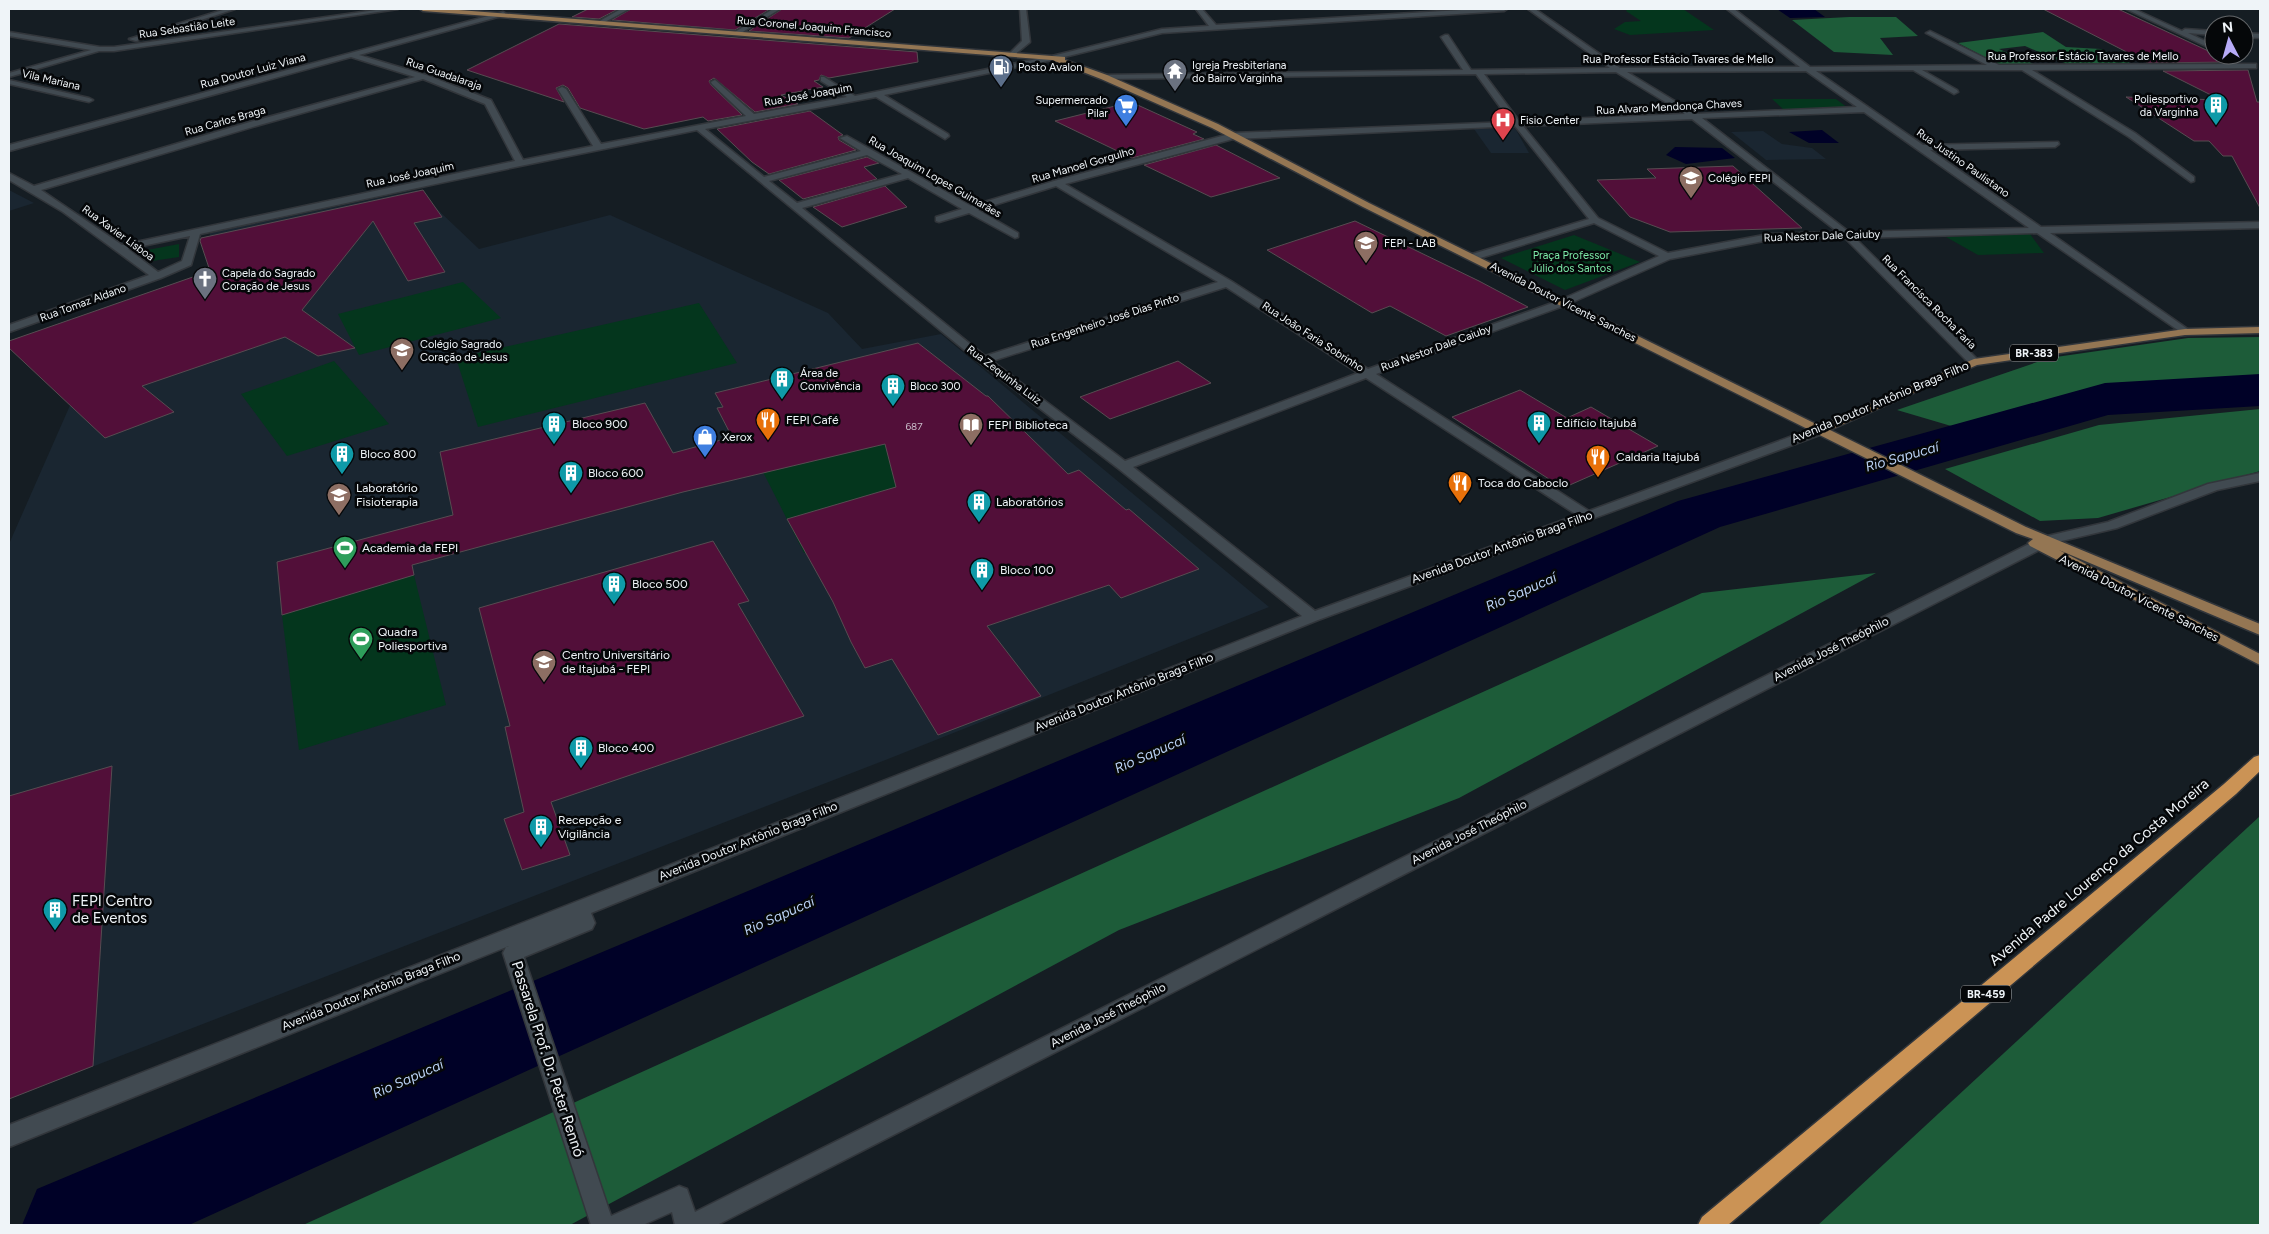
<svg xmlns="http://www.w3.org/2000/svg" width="2269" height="1234" font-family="Figtree,sans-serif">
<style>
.built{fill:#1a2631}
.green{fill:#04361d}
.forest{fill:#1d5c39}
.water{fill:#000127}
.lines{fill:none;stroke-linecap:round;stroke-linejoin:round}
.river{fill:#000127;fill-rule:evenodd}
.building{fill:#520f39;stroke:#574c51}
.minor-casing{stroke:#32363b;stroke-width:3}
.major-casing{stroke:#32363b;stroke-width:3}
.highway-casing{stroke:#32363b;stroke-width:3}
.minor{fill:#414a51;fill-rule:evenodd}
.major{fill:#947653;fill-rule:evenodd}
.highway{fill:#cb9355;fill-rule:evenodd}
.labels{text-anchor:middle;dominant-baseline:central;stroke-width:5;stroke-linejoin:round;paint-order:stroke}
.number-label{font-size:10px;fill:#c8bbc8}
.far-street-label{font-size:11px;fill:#eff4f8;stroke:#050709}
.far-poi-label{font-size:11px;fill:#eff4f8;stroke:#050709;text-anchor:start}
.far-park-label{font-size:11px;fill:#7deaa8;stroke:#050709}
.shield{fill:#050709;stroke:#a9adb0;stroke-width:1}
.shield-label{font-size:11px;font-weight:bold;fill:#eff4f8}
.street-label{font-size:12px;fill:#eff4f8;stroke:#050709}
.poi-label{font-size:12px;fill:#eff4f8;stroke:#050709;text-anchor:start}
.water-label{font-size:14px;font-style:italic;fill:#bad1f4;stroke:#050709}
.near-street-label{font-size:15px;fill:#eff4f8;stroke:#050709}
.near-poi-label{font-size:15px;fill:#eff4f8;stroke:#050709;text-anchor:start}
</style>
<rect width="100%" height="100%" fill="#151d23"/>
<g class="built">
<path d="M1515 128 1529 153H1491L1474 129Z"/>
<path d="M1763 131 1782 144 1812 148 1826 159 1766 160 1731 132Z"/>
<path d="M9 190 34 203 9 211Z"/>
<path d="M417 190 479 249 610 215 828 313 862 349 941 334 1269 607 888 759 9 1099V544L75 394 9 347V341L210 271V233Z"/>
</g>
<g class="green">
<path d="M1628 9H1683L1714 30 1630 35 1614 29 1625 22 1641 21 1626 11Z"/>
<path d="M1772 99H1836L1848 108 1784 110Z"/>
<path d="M2030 234 2044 253 1978 255 1946 237Z"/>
<path d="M1574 235 1640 262 1565 290 1501 258Z"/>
<path d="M179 244V257L152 261 142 251Z"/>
<path d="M463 282 501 318 359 355 338 314Z"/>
<path d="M699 303 737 363 478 427 456 358Z"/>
<path d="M334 361 389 424 287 456 241 394Z"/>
<path d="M882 426 945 510 804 553 757 460Z"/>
<path d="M414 575 446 705 299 750 282 615Z"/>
</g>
<g class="forest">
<path d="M1849 17H1896L1918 36 1880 38 1893 55 1834 52 1792 20Z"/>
<path d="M2043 32 2066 47 2101 49 2132 64 2069 65 2025 46 1999 49 2036 65H2000L1958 43Z"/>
<path d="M2260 337V385L2091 392 1958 428 1897 410 2049 358 2188 338Z"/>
<path d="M2260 409V471L2098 518 2040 521 1945 469 2099 425Z"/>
<path d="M1876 573 1459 798 1119 930 570 1225H303L1702 593Z"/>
<path d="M2260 816V1225H1818Z"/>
</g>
<g class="water">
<path d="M1777 9H1814L1825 17 1790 18Z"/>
<path d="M1822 130 1839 143H1809L1789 132Z"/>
<path d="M1675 147 1722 148 1735 158 1686 164 1666 155Z"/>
</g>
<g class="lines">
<path class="river" d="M2260 374V406L2108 415 1720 527 189 1225H22L37 1189 1678 501 2105 383Z"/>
</g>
<g class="building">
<path d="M588 9H618L599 19 572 17Z"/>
<path d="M631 9H770L735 30 612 20Z"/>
<path d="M782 9H895L849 38 749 31Z"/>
<path d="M2043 9H2118L2232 62 2148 63Z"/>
<path d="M559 24 917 52 918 62 829 78 821 75 819 80 814 81 823 87 781 95 798 104 755 112 714 78 709 81 711 85 742 115 708 121 703 117 644 129 580 108 568 88 563 85 556 88 564 102 467 70Z"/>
<path d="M2248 70 2257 102H2260V208L2232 156H2223L2209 141H2194L2126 97 2221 100 2163 71Z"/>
<path d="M1131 102 1197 132 1193 134 1204 139 1132 158 1055 121Z"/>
<path d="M810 111 843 135 838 137 839 140 856 150 769 174 752 162 717 129Z"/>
<path d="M1216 145 1280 178 1211 197 1144 165Z"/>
<path d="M867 157 879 163 864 167 877 179 803 199 779 180Z"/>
<path d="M1733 166 1802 228 1670 232 1630 217 1597 180 1656 178 1647 169Z"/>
<path d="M885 186 907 207 842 227 813 207Z"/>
<path d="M423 190 442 217 414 223 445 272 408 281 373 221 302 310 355 348 318 356 285 337 142 386 174 412 105 438 9 348V341L210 271 200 241 201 238Z"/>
<path d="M1355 221 1479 281 1528 307 1446 336 1390 306 1372 313 1267 250Z"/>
<path d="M918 343 986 396H988L1068 474 1079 470 1126 510 1129 509 1199 569 1121 598 1109 585 987 626 1041 696 938 735 892 659 865 668 851 642 833 602 787 519 896 487 885 444 683 492 412 565 414 575 282 615 277 562 453 515 440 452 645 403 673 453 732 437 717 408 723 407 715 393Z"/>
<path d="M1178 361 1211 383 1110 419 1080 397Z"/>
<path d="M1520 390 1567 418 1591 407 1658 446 1563 488 1452 417Z"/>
<path d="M713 541 749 601 738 604 804 716 551 802 570 855 522 870 504 819 524 812 505 727 510 726 479 608Z"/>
<path d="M112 766 93 1066 9 1099V796Z"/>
</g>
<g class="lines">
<defs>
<g id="minor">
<path d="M226 9H235L136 41 129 39Z"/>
<path d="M383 9H398L114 51H99L9 77V73L91 50 9 36V32L100 47H114Z"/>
<path d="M621 9H629L603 23 598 22Z"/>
<path d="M773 9H780L741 33 735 32Z"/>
<path d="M1020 9H1026L1030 42 1013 56 1009 54 1022 41Z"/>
<path d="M1196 9H1202L1216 25 1477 9H1507L1504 11 1162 33 1052 60 884 95 948 134 949 136 945 139 876 97 705 129 764 177 861 151 840 138 847 136 971 206 1054 181 1233 133 1511 122 1476 74 1104 79 1100 77 1101 75 1463 70 1441 37 1445 35H1448L1471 70 1610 68 1528 9H1535L1620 68 1800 67 1727 9H1734L1810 67 1987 65 1928 34 1926 33 1930 31 1999 65 2256 64V68H2253L2032 70 2135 133 2194 177V181L2191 182 2129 137 2022 70H1922L1957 90 1958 92 1954 94 1913 70 1816 71 1923 145 2058 142 2059 144 2055 147 1930 150 2041 227 2260 222V228L2050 233 2189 330 2191 332 2189 334 2185 335 2037 233 1855 238 1978 360 1980 362 1974 365 1970 364 1845 238 1769 240 1670 259 1566 305 1376 374 1589 511 1817 427H1825L1827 430 1825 433 1318 620 591 913 595 923 592 929 524 957 611 1216 679 1186 687 1189 695 1212 2043 537 2108 522 2208 484 2260 473V481L2217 490 2117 528 2053 543 717 1225H675L672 1212 643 1225H591L503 953 506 947 521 941 9 1147V1125L1302 616 1119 469 979 362 697 130 520 166 200 234 191 265 161 278 9 332V325L149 275 63 212 9 180V173L34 186 250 122 415 77 351 57 9 151V145L503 12 505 13V15L359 55 426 75 491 100 523 160 593 146 558 89 562 87 566 89 601 144 746 116 712 84 711 82 715 80 754 114 847 97 821 81V77H824L855 96 1052 56 1162 29 1209 26ZM1806 71 1857 107 1696 114 1627 72ZM1616 72 1685 114 1519 121 1484 74ZM423 79 485 104 515 161 122 245 41 190 256 126ZM1864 112 2029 228 1849 232 1702 118ZM1692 119 1838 232 1769 234 1668 253 1598 218 1523 126ZM1515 126 1589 219 1469 255V259H1477L1594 223 1659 256 1558 301 1368 369 1231 281 1065 184 1233 139ZM867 155 902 174 797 203 769 181ZM908 178 962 209 936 217V221L939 222 969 213 1015 238 1018 237V233L978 210 1056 186 1218 282 985 356 802 208ZM190 236 182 261 158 272 128 249ZM1226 287 1358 373 1125 461 992 361ZM1366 378 1577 515 1315 611 1133 467Z"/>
<path d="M2126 9H2134L2182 31 2185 29 2214 31V35L2188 33 2214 45V50Z"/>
<path d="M2244 33 2260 34V38L2244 37Z"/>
<path d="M9 80 89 98 93 100 89 102 9 84Z"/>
</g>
<path id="major" d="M420 9H446L1065 57V60L1107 75 1218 124 1369 203 1820 426 1974 359 2185 329 2260 327V333L2185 335 1977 365 1830 430 2026 527 2260 624V635L2059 550 2260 654V665L2030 546 2028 543 2033 539 2016 533 1363 207 1212 128 1101 79 1052 60 423 11Z"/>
<path id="highway" d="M2260 755V771L2236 794 1728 1225H1698L1702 1217 2224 784 2254 757Z"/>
</defs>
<use href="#minor" class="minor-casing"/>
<use href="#major" class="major-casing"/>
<use href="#highway" class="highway-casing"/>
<use href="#minor" class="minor"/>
<use href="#major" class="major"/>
<use href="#highway" class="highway"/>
</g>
<defs>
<symbol id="fuel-pin" viewBox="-11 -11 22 30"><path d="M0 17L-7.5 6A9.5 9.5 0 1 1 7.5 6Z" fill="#5c6f8a" stroke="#050709"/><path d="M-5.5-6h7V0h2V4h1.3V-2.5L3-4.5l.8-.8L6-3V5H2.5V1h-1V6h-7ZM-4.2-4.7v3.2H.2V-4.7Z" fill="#fff"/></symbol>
<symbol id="temple-pin" viewBox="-11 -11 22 30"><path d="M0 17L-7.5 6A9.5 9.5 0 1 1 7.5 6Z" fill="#6b7280" stroke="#050709"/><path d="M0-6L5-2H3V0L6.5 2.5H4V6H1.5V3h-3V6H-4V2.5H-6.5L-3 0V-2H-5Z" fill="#fff"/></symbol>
<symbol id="building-pin" viewBox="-11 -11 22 30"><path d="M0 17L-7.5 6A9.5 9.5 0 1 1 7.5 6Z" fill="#0f9aa8" stroke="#050709"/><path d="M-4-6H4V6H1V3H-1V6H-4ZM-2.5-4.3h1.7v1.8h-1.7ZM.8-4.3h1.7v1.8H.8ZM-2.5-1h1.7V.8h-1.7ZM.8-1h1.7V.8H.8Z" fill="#fff"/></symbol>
<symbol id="supermarket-pin" viewBox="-11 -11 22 30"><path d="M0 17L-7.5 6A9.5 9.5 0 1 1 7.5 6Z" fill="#3f7fe0" stroke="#050709"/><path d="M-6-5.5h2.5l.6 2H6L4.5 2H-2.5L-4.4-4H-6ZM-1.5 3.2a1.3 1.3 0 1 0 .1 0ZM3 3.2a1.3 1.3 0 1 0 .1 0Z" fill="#fff"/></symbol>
<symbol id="hospital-pin" viewBox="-11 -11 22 30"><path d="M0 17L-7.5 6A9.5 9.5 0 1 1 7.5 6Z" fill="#e0444e" stroke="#050709"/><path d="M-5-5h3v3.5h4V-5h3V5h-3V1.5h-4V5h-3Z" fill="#fff"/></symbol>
<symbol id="school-pin" viewBox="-11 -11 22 30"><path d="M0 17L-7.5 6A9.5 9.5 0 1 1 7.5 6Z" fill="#8d6e63" stroke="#050709"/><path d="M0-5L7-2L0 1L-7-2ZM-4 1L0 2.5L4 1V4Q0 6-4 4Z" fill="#fff"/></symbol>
<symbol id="university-pin" viewBox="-11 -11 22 30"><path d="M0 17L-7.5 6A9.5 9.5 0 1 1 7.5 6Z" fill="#8d6e63" stroke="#050709"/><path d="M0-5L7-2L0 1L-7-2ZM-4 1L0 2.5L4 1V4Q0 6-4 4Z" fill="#fff"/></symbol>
<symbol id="church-pin" viewBox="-11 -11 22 30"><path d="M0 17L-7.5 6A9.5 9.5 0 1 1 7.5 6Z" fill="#6b7280" stroke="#050709"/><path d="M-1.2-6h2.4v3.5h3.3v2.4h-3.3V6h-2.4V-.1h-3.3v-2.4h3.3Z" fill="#fff"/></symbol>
<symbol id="restaurant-pin" viewBox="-11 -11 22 30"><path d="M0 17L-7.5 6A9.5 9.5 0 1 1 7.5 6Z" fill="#e8710a" stroke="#050709"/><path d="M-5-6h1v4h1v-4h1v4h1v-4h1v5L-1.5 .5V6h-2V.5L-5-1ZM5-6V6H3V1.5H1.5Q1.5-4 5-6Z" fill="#fff"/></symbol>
<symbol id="library-pin" viewBox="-11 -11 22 30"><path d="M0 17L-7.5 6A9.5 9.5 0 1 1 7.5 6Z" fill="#8d6e63" stroke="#050709"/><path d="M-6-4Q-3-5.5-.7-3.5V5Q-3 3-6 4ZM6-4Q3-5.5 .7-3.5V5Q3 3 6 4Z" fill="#fff"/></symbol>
<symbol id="shop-pin" viewBox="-11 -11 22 30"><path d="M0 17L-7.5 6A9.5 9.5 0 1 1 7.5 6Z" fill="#3f7fe0" stroke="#050709"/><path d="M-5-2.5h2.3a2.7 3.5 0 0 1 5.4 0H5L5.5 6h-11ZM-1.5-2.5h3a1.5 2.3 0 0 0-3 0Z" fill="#fff"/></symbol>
<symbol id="stadium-pin" viewBox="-11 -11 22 30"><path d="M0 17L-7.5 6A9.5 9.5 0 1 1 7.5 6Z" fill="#2e9e5b" stroke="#050709"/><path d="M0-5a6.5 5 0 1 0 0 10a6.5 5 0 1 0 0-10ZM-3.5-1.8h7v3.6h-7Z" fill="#fff"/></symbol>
</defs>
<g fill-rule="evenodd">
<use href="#fuel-pin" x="987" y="53" width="28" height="38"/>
<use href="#temple-pin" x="1161" y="57" width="28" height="38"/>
<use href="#building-pin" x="2202" y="91" width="28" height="38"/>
<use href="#supermarket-pin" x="1112" y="92" width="28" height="38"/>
<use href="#hospital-pin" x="1489" y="106" width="28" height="38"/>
<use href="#school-pin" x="1677" y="164" width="28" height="38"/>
<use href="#university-pin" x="1352" y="229" width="28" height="38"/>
<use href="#church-pin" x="191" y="265" width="28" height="38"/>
<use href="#school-pin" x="388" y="336" width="28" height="38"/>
<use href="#building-pin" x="768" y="365" width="28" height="38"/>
<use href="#building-pin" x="879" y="372" width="28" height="38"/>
<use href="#restaurant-pin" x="754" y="406" width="28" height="38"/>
<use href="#building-pin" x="1525" y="409" width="28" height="38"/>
<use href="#building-pin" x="540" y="410" width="28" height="38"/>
<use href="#library-pin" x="957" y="411" width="28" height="38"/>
<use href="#shop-pin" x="691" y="423" width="28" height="38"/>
<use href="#building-pin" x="328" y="440" width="28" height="38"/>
<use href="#restaurant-pin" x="1584" y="443" width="28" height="38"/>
<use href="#building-pin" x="557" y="459" width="28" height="38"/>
<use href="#restaurant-pin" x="1446" y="469" width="28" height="38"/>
<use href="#university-pin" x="325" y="481" width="28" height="38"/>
<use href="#building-pin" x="965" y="488" width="28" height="38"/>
<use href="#stadium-pin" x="331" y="534" width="28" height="38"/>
<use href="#building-pin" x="968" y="556" width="28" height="38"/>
<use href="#building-pin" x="600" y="570" width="28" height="38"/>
<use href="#stadium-pin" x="347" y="625" width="28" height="38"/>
<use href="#university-pin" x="530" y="648" width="28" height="38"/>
<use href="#building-pin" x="567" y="734" width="28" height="38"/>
<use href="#building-pin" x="527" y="813" width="28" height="38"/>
<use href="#building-pin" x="41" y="896" width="28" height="38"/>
</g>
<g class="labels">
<g class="number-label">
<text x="914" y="426">687</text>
</g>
<g class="far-street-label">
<text transform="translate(814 27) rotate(5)">Rua Coronel Joaquim Francisco</text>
<text transform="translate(187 28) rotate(-8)">Rua Sebastião Leite</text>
<text x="2083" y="56">Rua Professor Estácio Tavares de Mello</text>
<text x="1678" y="59">Rua Professor Estácio Tavares de Mello</text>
<text transform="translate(253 71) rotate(-15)">Rua Doutor Luiz Viana</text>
<text transform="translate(444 74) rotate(19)">Rua Guadalaraja</text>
<text transform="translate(51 80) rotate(13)">Vila Mariana</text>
<text transform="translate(808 95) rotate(-10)">Rua José Joaquim</text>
<text transform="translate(1669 107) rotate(-3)">Rua Alvaro Mendonça Chaves</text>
<text transform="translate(225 121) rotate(-16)">Rua Carlos Braga</text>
<text transform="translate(1963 163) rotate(35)">Rua Justino Paulistano</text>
<text transform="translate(1083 165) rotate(-16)">Rua Manoel Gorgulho</text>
<text transform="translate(410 175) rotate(-12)">Rua José Joaquim</text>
<text transform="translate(935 177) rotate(30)">Rua Joaquim Lopes Guimarães</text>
<text transform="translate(118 233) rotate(36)">Rua Xavier Lisboa</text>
<text transform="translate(1822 236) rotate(-2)">Rua Nestor Dale Caiuby</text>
<text transform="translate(1563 302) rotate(27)">Avenida Doutor Vicente Sanches</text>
<text transform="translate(1929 302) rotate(45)">Rua Francisca Rocha Faria</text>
<text transform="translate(83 303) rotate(-20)">Rua Tomaz Aldano</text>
<text transform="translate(1105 321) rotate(-18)">Rua Engenheiro José Dias Pinto</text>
<text transform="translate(1313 337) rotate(33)">Rua João Faria Sobrinho</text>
<text transform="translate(1436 348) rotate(-20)">Rua Nestor Dale Caiuby</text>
<text transform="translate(1004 375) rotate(37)">Rua Zequinha Luiz</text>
</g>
<g class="far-poi-label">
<text x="1192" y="65">Igreja Presbiteriana<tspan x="1192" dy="13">do Bairro Varginha</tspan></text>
<text x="1018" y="67">Posto Avalon</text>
<text x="2198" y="99" text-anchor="end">Poliesportivo<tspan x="2198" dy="13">da Varginha</tspan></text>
<text x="1108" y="100" text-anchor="end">Supermercado<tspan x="1108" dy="13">Pilar</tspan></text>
<text x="1520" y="120">Fisio Center</text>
<text x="1708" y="178">Colégio FEPI</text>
<text x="1384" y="243">FEPI - LAB</text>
<text x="222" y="273">Capela do Sagrado<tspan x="222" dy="13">Coração de Jesus</tspan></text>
<text x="420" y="344">Colégio Sagrado<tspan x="420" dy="13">Coração de Jesus</tspan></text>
<text x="800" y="373">Área de<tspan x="800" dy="13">Convivência</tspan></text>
<text x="910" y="386">Bloco 300</text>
</g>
<g class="far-park-label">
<text x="1571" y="255">Praça Professor<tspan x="1571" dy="13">Júlio dos Santos</tspan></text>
</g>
<g class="shield">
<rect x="2010" y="344.5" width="48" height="17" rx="4"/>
<rect x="1961" y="985.5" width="50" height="17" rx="4"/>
</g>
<g class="shield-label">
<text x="2034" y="353">BR-383</text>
<text x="1986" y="994">BR-459</text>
</g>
<g class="street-label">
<text transform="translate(1880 402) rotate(-23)">Avenida Doutor Antônio Braga Filho</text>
<text transform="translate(1502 547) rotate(-20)">Avenida Doutor Antônio Braga Filho</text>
<text transform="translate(2139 598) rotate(27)">Avenida Doutor Vicente Sanches</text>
<text transform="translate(1831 649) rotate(-27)">Avenida José Theóphilo</text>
<text transform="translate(1124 692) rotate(-22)">Avenida Doutor Antônio Braga Filho</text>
<text transform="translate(1469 832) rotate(-27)">Avenida José Theóphilo</text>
<text transform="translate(748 841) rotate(-22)">Avenida Doutor Antônio Braga Filho</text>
<text transform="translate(371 991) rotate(-22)">Avenida Doutor Antônio Braga Filho</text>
<text transform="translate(1108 1015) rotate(-27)">Avenida José Theóphilo</text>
</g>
<g class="poi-label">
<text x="786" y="420">FEPI Café</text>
<text x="1556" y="423">Edifício Itajubá</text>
<text x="572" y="424">Bloco 900</text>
<text x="988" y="425">FEPI Biblioteca</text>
<text x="722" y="437">Xerox</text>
<text x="360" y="454">Bloco 800</text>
<text x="1616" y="457">Caldaria Itajubá</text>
<text x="588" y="473">Bloco 600</text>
<text x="1478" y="483">Toca do Caboclo</text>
<text x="356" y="488">Laboratório<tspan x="356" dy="14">Fisioterapia</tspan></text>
<text x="996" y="502">Laboratórios</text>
<text x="362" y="548">Academia da FEPI</text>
<text x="1000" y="570">Bloco 100</text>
<text x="632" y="584">Bloco 500</text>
<text x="378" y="632">Quadra<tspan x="378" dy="14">Poliesportiva</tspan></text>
<text x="562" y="655">Centro Universitário<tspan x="562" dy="14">de Itajubá - FEPI</tspan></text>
<text x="598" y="748">Bloco 400</text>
<text x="558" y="820">Recepção e<tspan x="558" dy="14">Vigilância</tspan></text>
</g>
<g class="water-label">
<text transform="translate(1902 457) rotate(-16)">Rio Sapucaí</text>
<text transform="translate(1521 592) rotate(-24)">Rio Sapucaí</text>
<text transform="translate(1150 754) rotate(-24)">Rio Sapucaí</text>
<text transform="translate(779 916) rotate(-24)">Rio Sapucaí</text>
<text transform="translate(408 1079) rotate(-24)">Rio Sapucaí</text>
</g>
<g class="near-street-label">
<text transform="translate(2099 872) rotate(-40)">Avenida Padre Lourenço da Costa Moreira</text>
<text transform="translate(548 1059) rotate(72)">Passarela Prof. Dr. Peter Rennó</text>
</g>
<g class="near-poi-label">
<text x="72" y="901">FEPI Centro<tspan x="72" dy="17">de Eventos</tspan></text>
</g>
</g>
<rect width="2269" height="1234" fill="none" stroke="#eff4f8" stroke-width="20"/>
<g transform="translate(2229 40) rotate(354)"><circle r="24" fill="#050709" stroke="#636669"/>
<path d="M0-4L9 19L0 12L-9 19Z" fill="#b7abf7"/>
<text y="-8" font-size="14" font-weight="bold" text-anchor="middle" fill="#eff4f8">N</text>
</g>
</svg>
